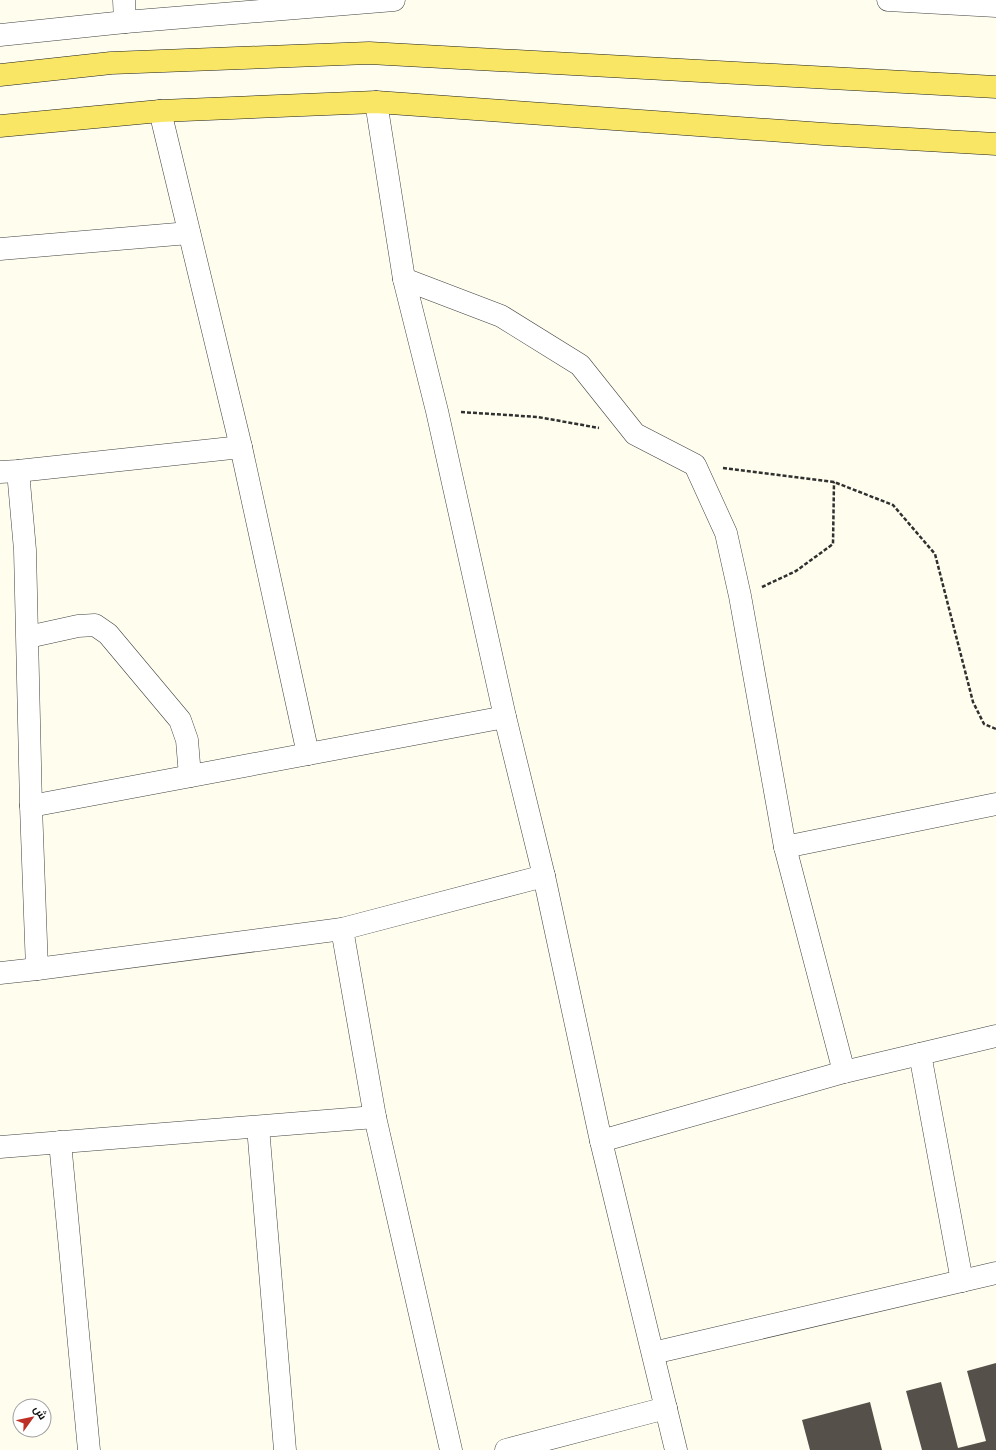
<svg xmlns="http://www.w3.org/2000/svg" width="996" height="1450" font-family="'Playfair Display',Cairo,serif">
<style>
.building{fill:#56504a}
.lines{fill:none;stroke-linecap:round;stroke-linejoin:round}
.minor-casing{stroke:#414141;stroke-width:23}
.tertiary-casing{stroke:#414141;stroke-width:23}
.primary-casing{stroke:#1f1f1f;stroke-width:23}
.path{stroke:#303030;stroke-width:2.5;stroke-dasharray:4 2;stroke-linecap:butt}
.minor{stroke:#fff;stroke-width:22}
.tertiary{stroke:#fff;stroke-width:22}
.primary{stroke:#f9e665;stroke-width:22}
</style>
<rect width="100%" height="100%" fill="#fffeee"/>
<g class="building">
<path d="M996 1363V1450H922L906 1391 941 1382 958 1448 986 1441 967 1371Z"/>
<path d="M870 1402 882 1450H810L802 1420Z"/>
</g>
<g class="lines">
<defs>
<g id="minor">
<path d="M124 0 125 22"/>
<path d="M0 35 125 22 394 0"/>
<path d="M376 102 404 279 437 411 505 717 544 876 601 1141 676 1450"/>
<path d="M160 111 241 447 308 754"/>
<path d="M0 249 189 233"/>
<path d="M404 279 501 316 580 365 635 434 695 465 726 533 740 596 785 847 844 1072"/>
<path d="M18 471 25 550 31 806 37 969"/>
<path d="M0 472 18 471 241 447"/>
<path d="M28 637 78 626 95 625 108 634 180 720 187 740 190 776"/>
<path d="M31 806 505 717"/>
<path d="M785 847 996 804"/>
<path d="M342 929 375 1117 451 1450"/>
<path d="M0 973 37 969 342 929 544 876"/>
<path d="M920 1054 962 1281"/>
<path d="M258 1127 285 1450"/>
<path d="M601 1141 844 1072 996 1036"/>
<path d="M60 1142 89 1450"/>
<path d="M0 1147 375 1117"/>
<path d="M653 1353 996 1273"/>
<path d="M506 1450 666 1408"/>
</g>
<path id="tertiary" d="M888 0 996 6"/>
<g id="primary">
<path d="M0 75 111 63 369 53 996 87"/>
<path d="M0 126 160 111 376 102 824 134 996 144"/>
</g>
</defs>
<use href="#minor" class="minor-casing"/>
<use href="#tertiary" class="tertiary-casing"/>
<use href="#primary" class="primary-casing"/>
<g class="path">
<path d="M461 412 538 417 599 428"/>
<path d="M723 468 834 482 893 505 935 554 973 702 984 724 996 729"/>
<path d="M762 587 796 571 833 544 834 482"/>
</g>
<use href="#minor" class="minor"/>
<use href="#tertiary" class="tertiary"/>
<use href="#primary" class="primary"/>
</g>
<g transform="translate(32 1418) rotate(57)"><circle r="19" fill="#ffffff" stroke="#9f9f9f"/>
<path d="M0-3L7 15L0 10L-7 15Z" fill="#be2f25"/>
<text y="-6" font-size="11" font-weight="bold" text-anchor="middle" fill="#0e0e0e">ش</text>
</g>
</svg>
